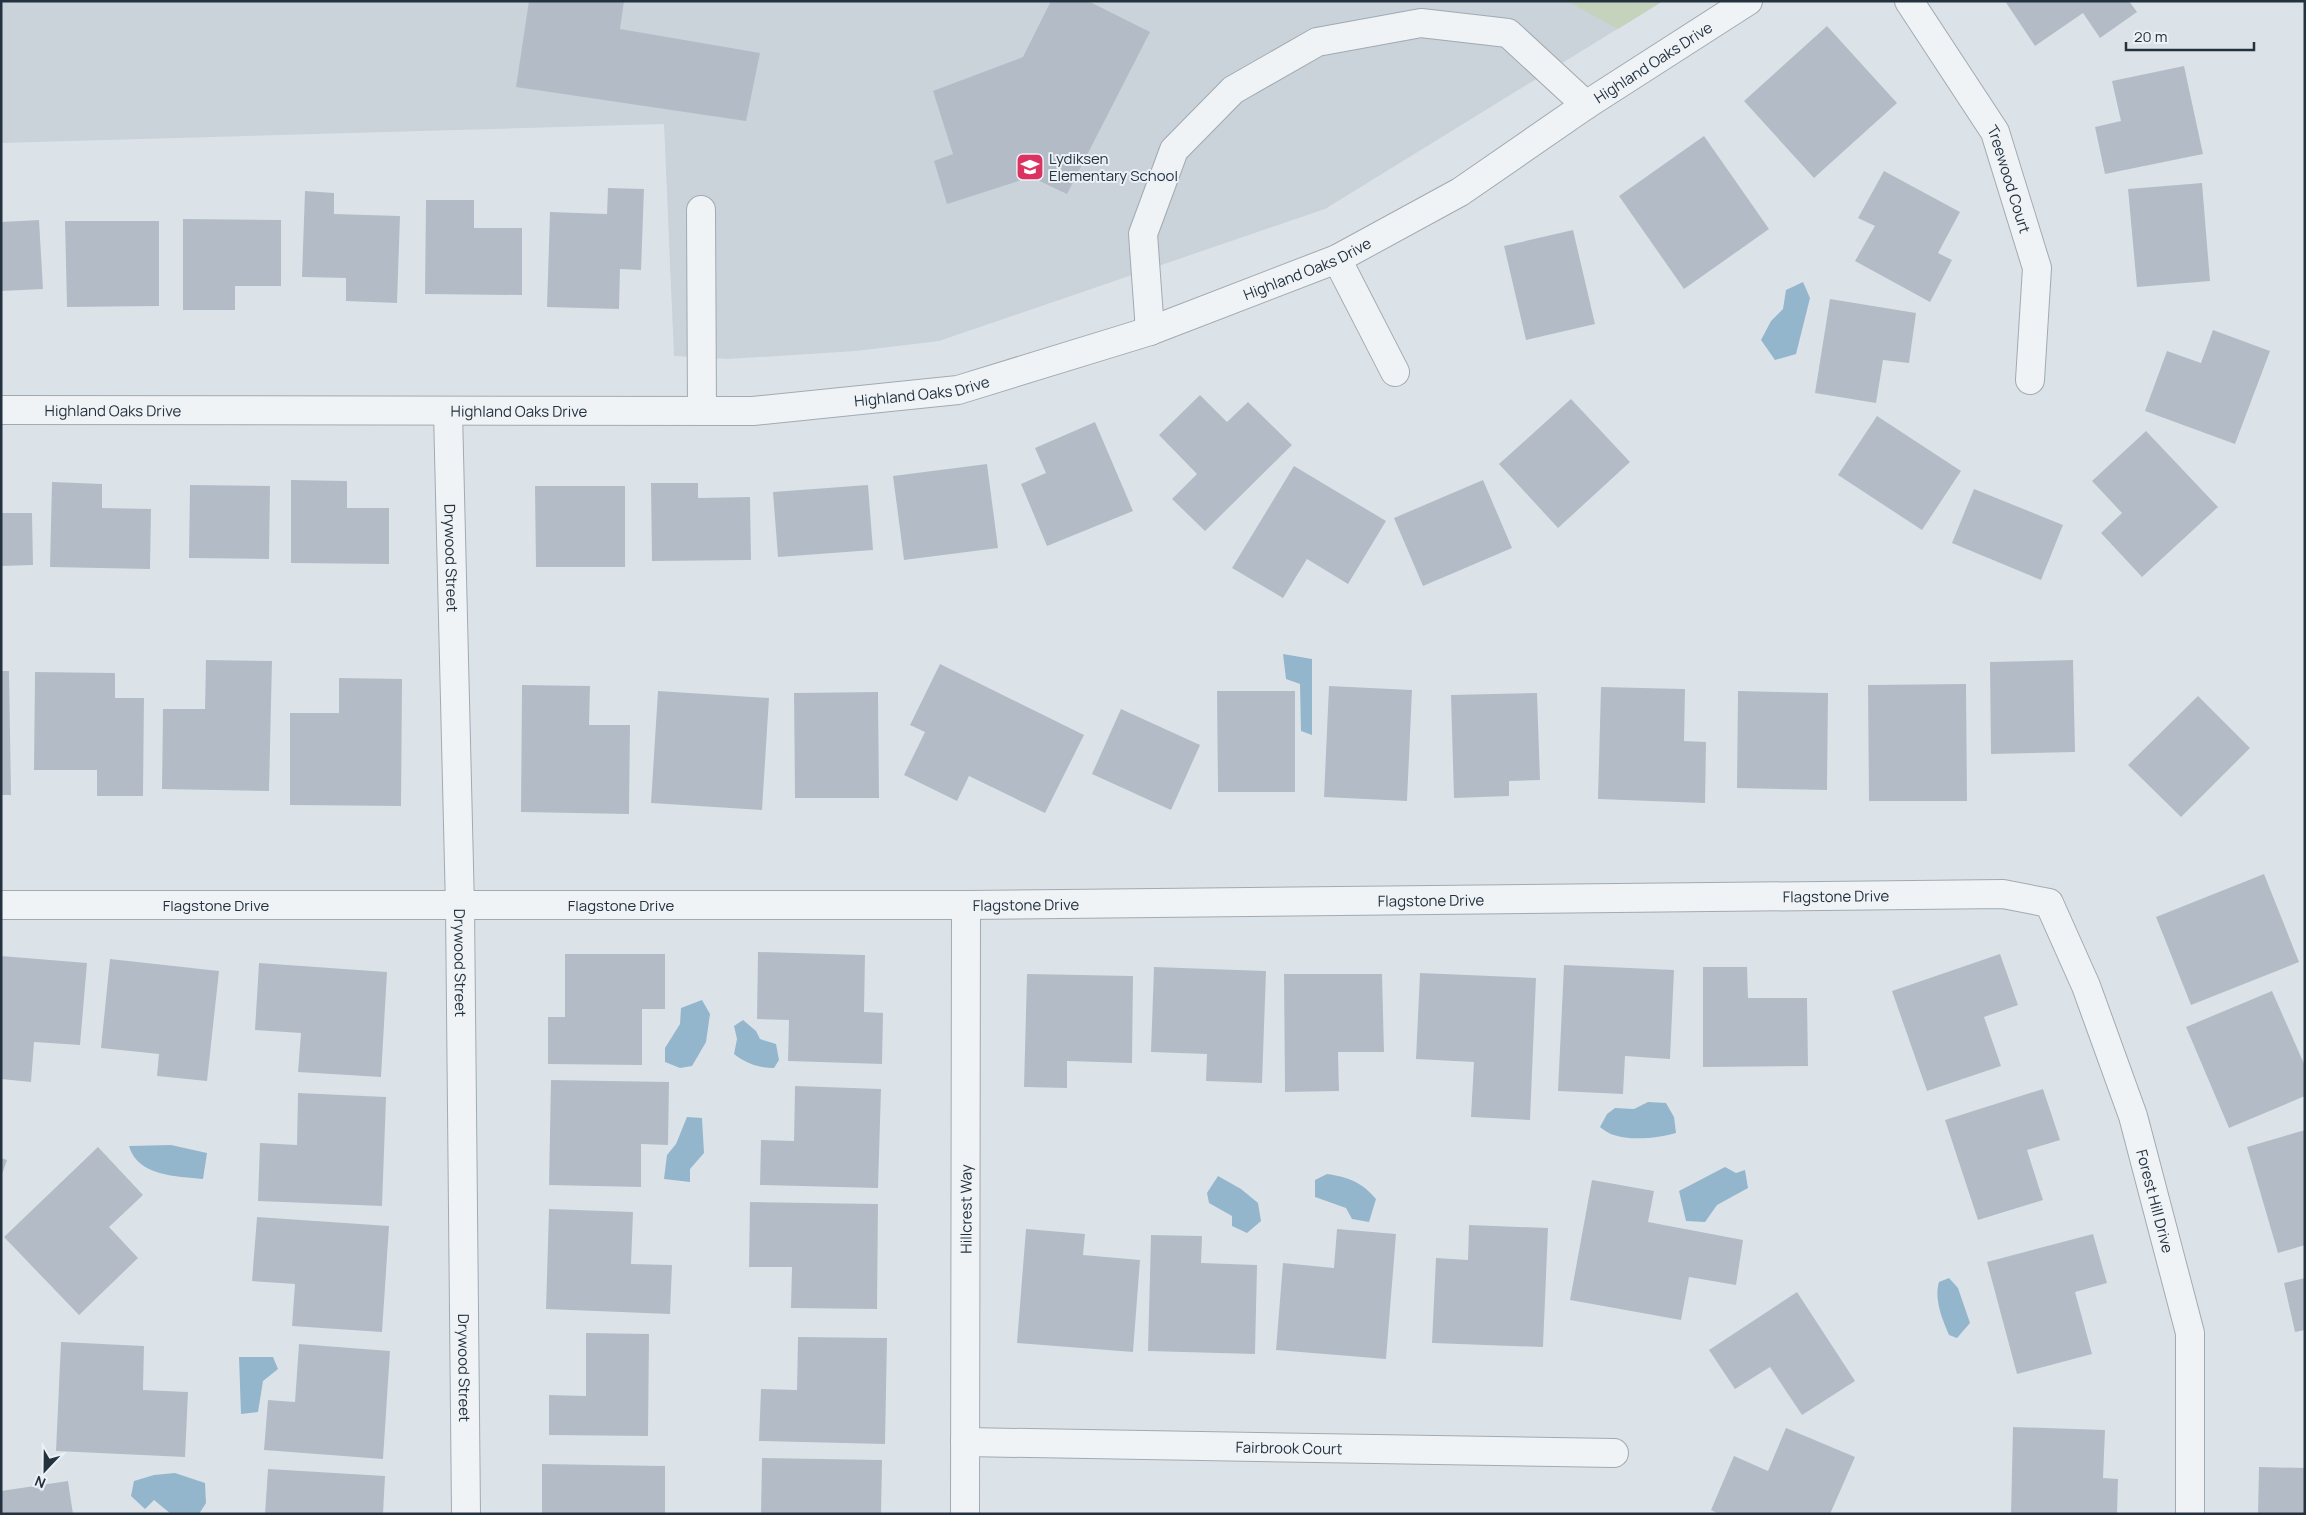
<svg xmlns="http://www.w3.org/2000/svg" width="2306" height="1515" font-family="Manrope,sans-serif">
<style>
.built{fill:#cad2da}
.green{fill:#c5d3bd}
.water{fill:#93b6cd}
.building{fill:#b3bcc6}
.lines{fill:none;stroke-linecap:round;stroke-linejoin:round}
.minor-casing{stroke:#a1aab2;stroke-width:30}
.minor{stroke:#eff3f6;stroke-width:28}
.labels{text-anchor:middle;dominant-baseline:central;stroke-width:4;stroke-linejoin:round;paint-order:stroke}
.street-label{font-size:15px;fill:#243240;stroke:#ecf1f6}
.poi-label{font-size:15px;fill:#243240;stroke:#ecf1f6;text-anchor:start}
</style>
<rect width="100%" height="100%" fill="#dce3e8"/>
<path class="built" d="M1 1H1663L1325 209 939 341 856 351 728 359 674 356 664 124 1 143Z"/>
<path class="green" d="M1567 1H1663L1618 29Z"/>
<g class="water">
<path d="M1803 282 1810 298 1796 354 1775 360 1761 340 1771 321 1783 309 1786 290Z"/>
<path d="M1283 654 1312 659V735L1301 731 1300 684 1286 679Z"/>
<path d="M702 1000 710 1014 706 1042 692 1066 680 1068 665 1062V1048L680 1024 681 1008Z"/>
<path d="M743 1020 756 1031 760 1039 776 1044 779 1060 774 1068C759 1068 745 1063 734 1054L737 1039 734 1026Z"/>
<path d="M1648 1102 1666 1103 1674 1117 1676 1133C1660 1138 1630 1141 1614 1135 1609 1134 1604 1130 1600 1127L1607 1114 1615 1108 1634 1109Z"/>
<path d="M687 1117 702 1118 704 1153 690 1169V1182L664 1179 667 1155 676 1144Z"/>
<path d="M171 1145 207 1153 203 1179C177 1176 138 1177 129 1146Z"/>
<path d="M1725 1167 1736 1173 1745 1170 1748 1188 1717 1205 1705 1222 1686 1221 1679 1191Z"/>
<path d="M1327 1174C1348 1177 1362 1182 1376 1199L1369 1222 1352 1219 1346 1208 1315 1197V1180Z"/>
<path d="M1218 1176 1241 1189 1258 1203 1261 1221 1247 1233 1232 1226V1216L1209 1203 1207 1193Z"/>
<path d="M1949 1278 1958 1288 1970 1323 1957 1338 1949 1335C1942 1319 1934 1299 1939 1282Z"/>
<path d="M239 1357H273L278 1369 263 1381 258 1412 241 1414Z"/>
<path d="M175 1473 205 1483 206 1503 199 1514H171L154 1500 145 1509 131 1496 134 1481 154 1475Z"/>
</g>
<g class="building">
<path d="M529 1H624L620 29 760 53 746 121 516 87Z"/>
<path d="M1051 1H1088L1150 32 1067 194 1031 177 947 204 934 161 953 154 933 91 1023 57Z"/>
<path d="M2005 1H2129L2137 12 2100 38 2083 13 2035 46Z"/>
<path d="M1827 26 1897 103 1814 178 1744 101Z"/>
<path d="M2184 66 2203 154 2105 174 2095 127 2121 121 2112 81Z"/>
<path d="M1704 136 1769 229 1684 289 1619 196Z"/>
<path d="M1884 171 1960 212 1938 253 1952 260 1930 302 1855 261 1875 226 1858 218Z"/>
<path d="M2202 183 2210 281 2137 287 2128 189Z"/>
<path d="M608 188 644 189 641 270 620 269 619 309 547 307 550 212 607 214Z"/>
<path d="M305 191 334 193V214L400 216 397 303 346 301V278L302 277Z"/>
<path d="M426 200H474V228H522V295L425 294Z"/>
<path d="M183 219 281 220V286H235V310H183Z"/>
<path d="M39 220 43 289 1 291V222Z"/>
<path d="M65 221H159V306L67 307Z"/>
<path d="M1573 230 1595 324 1526 340 1504 246Z"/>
<path d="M1830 299 1916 313 1909 363 1883 360 1876 403 1815 393Z"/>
<path d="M2213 330 2270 351 2235 444 2145 411 2167 351 2201 363Z"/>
<path d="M1200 395 1227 422 1248 402 1292 445 1205 531 1172 499 1197 474 1159 435Z"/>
<path d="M1571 399 1630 462 1558 528 1499 464Z"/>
<path d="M1877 416 1961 471 1922 530 1838 475Z"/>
<path d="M1095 422 1133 511 1047 546 1021 484 1046 473 1035 448Z"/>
<path d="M2146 431 2218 507 2142 577 2101 533 2122 513 2092 481Z"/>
<path d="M987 464 998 548 904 560 893 476Z"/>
<path d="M1294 466 1386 521 1348 584 1307 559 1283 598 1232 568Z"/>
<path d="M291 480 347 481V508H389V564L291 563Z"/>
<path d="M1483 480 1512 548 1423 586 1394 518Z"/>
<path d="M52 482 102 484V508L151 509 150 569 50 567Z"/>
<path d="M651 483H698V498L750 497 751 560 652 561Z"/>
<path d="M190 485 270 486 269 559 189 558Z"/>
<path d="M868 485 873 550 778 557 773 492Z"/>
<path d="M535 486H625V567H536Z"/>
<path d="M1974 489 2063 525 2041 580 1952 543Z"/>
<path d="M1 513H32L33 565 1 566Z"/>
<path d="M206 660 272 661 269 791 162 789 163 709H205Z"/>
<path d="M2073 660 2075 752 1991 754 1990 662Z"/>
<path d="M940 664 1084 735 1045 813 969 776 957 801 904 775 925 732 910 725Z"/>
<path d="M1 671H9L11 795H1Z"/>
<path d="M35 672 115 673V698H144L143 796H97V770H34Z"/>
<path d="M339 678 402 679 401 806 290 805V713H339Z"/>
<path d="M1966 684 1967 801H1869L1868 685Z"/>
<path d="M522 685 590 686 589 725H630L629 814 521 812Z"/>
<path d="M1329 686 1412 690 1407 801 1324 797Z"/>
<path d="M1601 687 1685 689 1684 741 1706 742 1705 803 1598 799Z"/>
<path d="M658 691 769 698 762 810 651 803Z"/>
<path d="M1217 691H1295V792H1218Z"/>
<path d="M1738 691 1828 693 1827 790 1737 788Z"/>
<path d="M878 692 879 798H795L794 693Z"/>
<path d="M1537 693 1540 780 1509 781V796L1454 798 1451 695Z"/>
<path d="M2198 696 2250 748 2181 817 2128 765Z"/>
<path d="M1121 709 1200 745 1171 810 1092 774Z"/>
<path d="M2264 874 2299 962 2191 1005 2156 917Z"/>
<path d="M758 952 865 955 864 1012 883 1013 882 1064 788 1061 789 1020 757 1019Z"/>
<path d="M565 954H665V1009H642V1065L548 1064V1017H565Z"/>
<path d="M2000 954 2018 1005 1984 1017 2001 1066 1927 1091 1892 991Z"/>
<path d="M1 956 87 963 80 1045 34 1042 31 1082 1 1079Z"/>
<path d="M110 959 219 971 207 1081 157 1076 159 1054 101 1048Z"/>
<path d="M259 963 387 972 381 1077 298 1072 301 1033 255 1030Z"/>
<path d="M1564 965 1674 970 1670 1059 1625 1056 1623 1094 1558 1091Z"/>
<path d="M1154 967 1266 971 1262 1083 1206 1081 1207 1054 1151 1052Z"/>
<path d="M1703 967H1747L1748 998H1807L1808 1066 1703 1067Z"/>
<path d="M1420 973 1536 978 1530 1120 1471 1117 1474 1062 1416 1059Z"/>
<path d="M1027 974 1133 976 1132 1063 1067 1061V1088L1024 1087Z"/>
<path d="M1284 974H1382L1384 1052H1338L1339 1091 1285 1092Z"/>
<path d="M2272 991 2305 1066V1096L2229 1128 2186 1027Z"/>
<path d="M551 1080 669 1082 668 1145 641 1144V1187L549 1185Z"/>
<path d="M795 1086 881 1089 878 1188 760 1185 761 1140 794 1141Z"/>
<path d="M2043 1089 2060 1140 2027 1150 2043 1200 1978 1220 1945 1120Z"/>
<path d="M298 1093 386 1097 382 1206 258 1201 260 1143 297 1145Z"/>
<path d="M2305 1130V1245L2278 1253 2247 1147Z"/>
<path d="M98 1147 143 1195 109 1227 138 1258 79 1315 4 1237Z"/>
<path d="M1 1158 7 1160 1 1177Z"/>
<path d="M1592 1180 1654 1191 1648 1222 1743 1240 1736 1285 1689 1277 1681 1320 1570 1300Z"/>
<path d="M750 1202 878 1204 877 1309 791 1308 792 1267H749Z"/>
<path d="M549 1209 633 1212 631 1264 672 1265 670 1314 546 1309Z"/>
<path d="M257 1217 389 1226 382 1332 292 1326 295 1284 252 1281Z"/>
<path d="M1469 1225 1548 1228 1543 1347 1432 1343 1436 1258 1468 1260Z"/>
<path d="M1026 1229 1085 1234 1083 1255 1140 1260 1133 1352 1017 1343Z"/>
<path d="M1337 1229 1396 1234 1386 1359 1276 1350 1283 1263 1334 1268Z"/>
<path d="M2093 1234 2107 1283 2075 1292 2092 1354 2017 1374 1987 1262Z"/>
<path d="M1151 1235 1202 1236 1201 1263 1257 1265 1255 1354 1148 1351Z"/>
<path d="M2305 1278V1330L2295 1332 2284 1283Z"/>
<path d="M1797 1292 1855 1381 1802 1415 1770 1367 1735 1389 1709 1350Z"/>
<path d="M586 1333 649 1334 648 1436 549 1435V1395L586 1396Z"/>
<path d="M798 1337 887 1338 885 1444 759 1441 761 1389 797 1390Z"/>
<path d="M61 1342 144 1346 143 1390 188 1392 185 1457 56 1451Z"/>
<path d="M299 1344 390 1351 383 1459 264 1450 268 1400 295 1402Z"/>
<path d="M2013 1427 2105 1430 2103 1478 2118 1479 2117 1514H2011Z"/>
<path d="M1786 1428 1855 1457 1830 1514H1719L1711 1510 1734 1456 1768 1471Z"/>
<path d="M762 1458 882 1460 881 1514H761Z"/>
<path d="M542 1464 665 1466V1514H542Z"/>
<path d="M2259 1467 2305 1468V1514H2258Z"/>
<path d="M268 1469 385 1476 383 1514H265Z"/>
<path d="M68 1481 73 1514H1V1491Z"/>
</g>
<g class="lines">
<defs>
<g id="minor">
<path id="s1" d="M1909 1 1995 132 2037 268 2030 380"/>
<path d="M701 210 702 411"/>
<path d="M1337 259 1395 372"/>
<path d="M1150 331 1143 234 1174 150 1233 90 1317 42 1421 23 1508 33 1586 105"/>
<path id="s2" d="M1 410 753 411 958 390 1150 331 1337 259 1460 192 1586 105 1748 1"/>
<path id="s3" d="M448 412 460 907 466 1514"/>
<path id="s4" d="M1 905H966L2003 894 2049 903 2086 986 2133 1116 2190 1333V1514"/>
<path id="s5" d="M965 1442 1614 1453"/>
<path id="s6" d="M965 1514 966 905"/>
</g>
</defs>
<use href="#minor" class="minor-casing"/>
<use href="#minor" class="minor"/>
</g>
<defs>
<symbol id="school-square" viewBox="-11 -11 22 22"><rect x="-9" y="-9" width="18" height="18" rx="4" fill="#dc3262" stroke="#ecf1f6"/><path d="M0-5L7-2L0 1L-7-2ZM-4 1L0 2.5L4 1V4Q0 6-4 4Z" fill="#fff"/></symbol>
</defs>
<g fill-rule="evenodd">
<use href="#school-square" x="1014" y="151" width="32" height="32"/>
</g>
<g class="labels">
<g class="street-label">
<text stroke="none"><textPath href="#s2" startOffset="1732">Highland Oaks Drive</textPath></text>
<text stroke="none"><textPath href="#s1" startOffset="206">Treewood Court</textPath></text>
<text stroke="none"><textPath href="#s2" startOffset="1328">Highland Oaks Drive</textPath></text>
<text stroke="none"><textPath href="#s2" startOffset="922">Highland Oaks Drive</textPath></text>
<text stroke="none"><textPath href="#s2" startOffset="112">Highland Oaks Drive</textPath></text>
<text stroke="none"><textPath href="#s2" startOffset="518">Highland Oaks Drive</textPath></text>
<text stroke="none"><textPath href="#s3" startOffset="146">Drywood Street</textPath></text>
<text stroke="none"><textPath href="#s4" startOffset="1835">Flagstone Drive</textPath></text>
<text stroke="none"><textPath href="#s4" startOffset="1430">Flagstone Drive</textPath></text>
<text stroke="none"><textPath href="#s4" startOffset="1025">Flagstone Drive</textPath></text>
<text stroke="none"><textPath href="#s4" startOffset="215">Flagstone Drive</textPath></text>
<text stroke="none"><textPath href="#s4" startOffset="620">Flagstone Drive</textPath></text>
<text stroke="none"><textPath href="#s3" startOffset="551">Drywood Street</textPath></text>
<text stroke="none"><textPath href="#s4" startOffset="2366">Forest Hill Drive</textPath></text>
<text stroke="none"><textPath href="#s6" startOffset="305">Hillcrest Way</textPath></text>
<text stroke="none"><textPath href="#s3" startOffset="956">Drywood Street</textPath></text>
<text stroke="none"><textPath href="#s5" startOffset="324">Fairbrook Court</textPath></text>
</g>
<g class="poi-label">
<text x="1049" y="158">Lydiksen<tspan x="1049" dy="17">Elementary School</tspan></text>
</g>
</g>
<rect width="2306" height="1515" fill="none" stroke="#243240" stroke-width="5"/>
<g transform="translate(45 1470) rotate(202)" stroke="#ecf1f6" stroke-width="4" paint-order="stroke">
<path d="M0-4L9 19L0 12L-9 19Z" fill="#243240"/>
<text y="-8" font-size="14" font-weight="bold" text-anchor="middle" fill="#243240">N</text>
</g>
<path d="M2126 42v8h128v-8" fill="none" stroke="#243240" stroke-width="2.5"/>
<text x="2134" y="42" font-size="15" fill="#243240" stroke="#ecf1f6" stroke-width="4" paint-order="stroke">20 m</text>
</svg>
